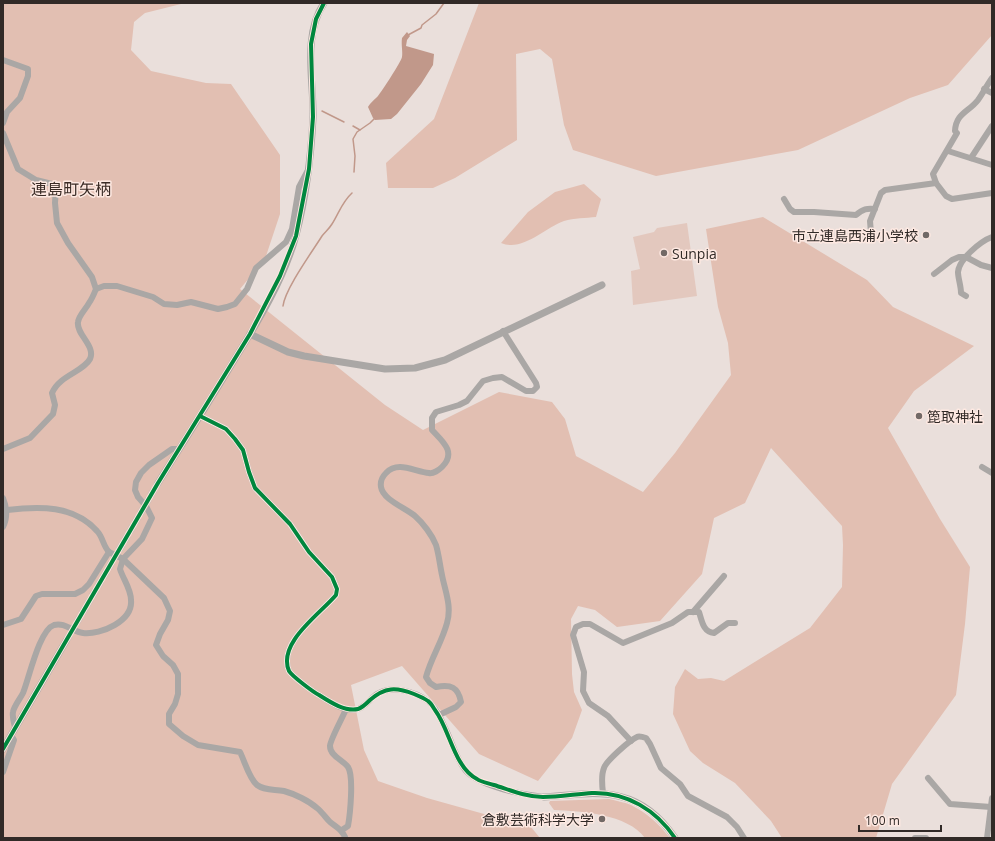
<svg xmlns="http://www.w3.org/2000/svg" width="995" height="841" font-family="'Open Sans','Noto Sans JP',sans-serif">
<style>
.green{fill:#e3c8be}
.forest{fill:#e2bfb2}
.water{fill:#c1988a}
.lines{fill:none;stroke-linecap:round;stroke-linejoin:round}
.stream{stroke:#c1988a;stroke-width:1.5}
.tertiary-tunnel{stroke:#c5bbb7;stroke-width:7;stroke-dasharray:7 3.5;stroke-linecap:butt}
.minor{stroke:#aaa7a5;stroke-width:6}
.tertiary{stroke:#aaa7a5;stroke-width:7}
.cycleway-casing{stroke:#fee9e2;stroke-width:6}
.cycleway{stroke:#00873e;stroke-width:4}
.poi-dot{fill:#726966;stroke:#fee9e2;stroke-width:1.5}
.labels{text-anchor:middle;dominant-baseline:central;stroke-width:3;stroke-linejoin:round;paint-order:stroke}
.poi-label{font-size:14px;fill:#312a27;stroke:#fee9e2;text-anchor:end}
.quarter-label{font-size:16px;fill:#3a2b25;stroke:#fee9e2}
</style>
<rect width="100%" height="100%" fill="#eadfdb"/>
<path class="green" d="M687 223 697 296 633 305 631 271 640 269 633 237 654 232 657 228Z"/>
<g class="forest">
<path d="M3 3H185L145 13 134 22 131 50 151 71 206 83 231 84 280 155V214L265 259 240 289 385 405 423 430 499 392 552 402 565 419 576 456 643 492 675 453 731 375 728 343 718 307 706 229 763 217 867 280 893 307 974 346 914 391 888 428 940 519 970 567 965 624 956 695 892 784 876 838H782L771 821 735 783 703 763 690 751 673 714 675 687 685 669 698 679 711 678 724 681 810 628 842 587 843 545 842 526 771 448 745 503 714 518 702 574 660 621 617 627 595 610 578 606 571 619 572 674 574 692 582 710 572 738 538 781 479 754 402 666 351 685 364 750 378 781 427 798 531 827 540 838H3Z"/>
<path d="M479 3H992V35L948 85 910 98 798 150 656 176 573 150 564 125 552 59 540 49 516 54 517 140 455 178 433 188H388L386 163 434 119Z"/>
<path d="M584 184 601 199 596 217C586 218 574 218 564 221 544 228 523 252 501 243L528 212 555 192Z"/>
<path d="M609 799C616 801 624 802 631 805 647 813 659 824 670 838H645C628 814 580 811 554 810L549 803 550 801Z"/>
</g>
<path class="water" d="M407 32 410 36 407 40 406 46 434 54 433 65 421 84 397 114 391 119 375 120 373 118 368 107C371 102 374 100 378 96 382 91 401 62 402 57 403 52 401 45 402 38Z"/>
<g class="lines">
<g class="stream">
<path d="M408 35 421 28 422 25 436 14 444 3"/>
<path d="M322 111 344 122"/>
<path d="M353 126 360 130"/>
<path d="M354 172 355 156 353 139 357 132 370 123 375 118"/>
<path d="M283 306C285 289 312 252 322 236 325 232 329 229 332 224 339 213 342 202 352 193"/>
</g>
<path class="tertiary-tunnel" d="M66 641 158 483"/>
<g class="minor">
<path d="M3 60 28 69V76L20 98 7 112 3 123"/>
<path d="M984 89 992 93"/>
<path d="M3 133 18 169 36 180 56 185 55 203 57 223 68 243 92 277 96 289C94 294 92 299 89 303 86 309 79 315 78 322 76 334 96 346 90 359 83 372 60 375 52 393L55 405 53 414 30 438 3 449"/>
<path d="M948 151 992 165"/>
<path d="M971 158 992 126"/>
<path d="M936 183 933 174 957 133 955 131C956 113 969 112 978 100 983 93 987 85 992 78"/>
<path d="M784 199 790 209 794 212H814L856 215C863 209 867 208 875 209"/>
<path d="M871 233 870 221 881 193 885 190 936 183 946 196 952 199 992 193"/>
<path d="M934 274 952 260 959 257H966L981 265 992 268"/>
<path d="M96 289 104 286H117L153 297 164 304 177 305 191 302 218 309 227 307 235 304 247 289 256 268 286 242 292 229 299 187 307 172"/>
<path d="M966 296 961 293C961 286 958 278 958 272 959 259 981 241 992 237"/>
<path d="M200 416 226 429 235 439 243 450 249 472 255 488 290 524 309 552 332 577 337 589 336 595C320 614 277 643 289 671 292 676 313 692 319 695 330 702 345 713 358 709 365 707 371 698 377 694 392 685 414 691 428 701 437 708 442 722 447 732 452 743 458 763 467 772 482 787 523 795 544 797"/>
<path d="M982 467 992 473"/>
<path d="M3 498C7 508 8 517 3 527"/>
<path d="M7 510C39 506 74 505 97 531 103 537 103 546 109 552"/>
<path d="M693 612 724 576"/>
<path d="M3 625 21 619 36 596 42 594H75L83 590 89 584 109 552 123 559 164 598 170 611 168 620 160 634 156 645 163 656 173 665 178 674V694L175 704 169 714V724L183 736 198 745 240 752C245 762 249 778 257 785 265 791 275 789 284 791 295 794 309 801 317 808 322 812 326 818 330 822 337 828 341 828 345 837L344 838"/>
<path d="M439 715 456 707 461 702C458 687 451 684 436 687L430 683 426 677C431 658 442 642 447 623 452 606 445 591 442 575 440 566 439 555 436 545 432 535 423 523 415 516 406 508 383 500 381 487 380 481 383 476 386 473 398 460 415 472 429 473 433 474 439 470 442 467 457 452 442 441 432 430V418L436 412 459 405 467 401 483 381 493 378 502 377 526 391H533L537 387 536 383 503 331"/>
<path d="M15 727C14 723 12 717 13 712 14 706 20 699 23 693 29 679 39 630 54 625 65 622 73 632 83 633 101 635 133 621 131 600 131 589 123 579 120 569L123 559 142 539 152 518 146 506 138 497 135 490 136 482 141 473 149 465 172 449H179"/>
<path d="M631 741 608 716 589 703 583 691 584 672 573 635 576 627 583 624H590L623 643 672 623 688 612H699C702 621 703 632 714 633L728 623H735"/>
<path d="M3 772 14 740 11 735"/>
<path d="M928 778 950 804 991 807"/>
<path d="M603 793C602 785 601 775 604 768 606 761 630 740 637 737 639 736 643 737 646 738L650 744 661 768 680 784 688 796 727 817 737 827 744 838"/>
<path d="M342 830 348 826C350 815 354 776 348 767 343 760 330 756 330 746 330 740 343 717 346 709"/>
<path d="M915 838H926"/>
<path d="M987 838 992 798"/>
</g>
<g class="tertiary">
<path d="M250 334 288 352 304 356 385 369 415 368 445 360 602 285"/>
<path d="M158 483C184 441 211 399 236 357 259 320 285 277 296 235 306 197 311 157 313 118 314 81 302 36 324 3"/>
<path d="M3 749 66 641"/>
<path d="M544 797C600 792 639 785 675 838"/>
</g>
<defs>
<g id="cycleway">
<path d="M200 416 226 429 235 439 243 450 249 472 255 488 290 524 309 552 332 577 337 589 336 595C320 614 277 643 289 671 292 676 313 692 319 695 330 702 345 712 358 709 362 708 367 703 370 700 385 687 396 687 414 694 419 696 424 698 428 701 431 703 433 707 435 710 450 730 454 767 477 779 481 782 488 783 494 785 510 790 526 797 543 797 559 797 576 794 592 793 627 792 656 810 675 838"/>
<path d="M3 749 158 483 250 334 280 276 296 236 309 169 313 117 311 44 316 19 324 3"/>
</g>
</defs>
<use href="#cycleway" class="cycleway-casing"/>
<use href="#cycleway" class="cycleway"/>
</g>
<g class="poi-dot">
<circle cx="926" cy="235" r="4"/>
<circle cx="664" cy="253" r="4"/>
<circle cx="919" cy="416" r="4"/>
<circle cx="602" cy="819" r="4"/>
</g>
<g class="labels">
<g class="poi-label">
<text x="918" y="235">市立連島西浦小学校</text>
<text x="672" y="253" text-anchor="start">Sunpia</text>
<text x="927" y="416" text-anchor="start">箆取神社</text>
<text x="594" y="819">倉敷芸術科学大学</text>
</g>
<g class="quarter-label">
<text x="71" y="189">連島町矢柄</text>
</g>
</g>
<rect width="995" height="841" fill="none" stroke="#312a27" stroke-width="8"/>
<path d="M859 825v6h82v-6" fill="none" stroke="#312a27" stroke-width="2"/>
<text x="865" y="825" font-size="12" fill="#312a27" stroke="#fee9e2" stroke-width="3" paint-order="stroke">100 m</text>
</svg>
